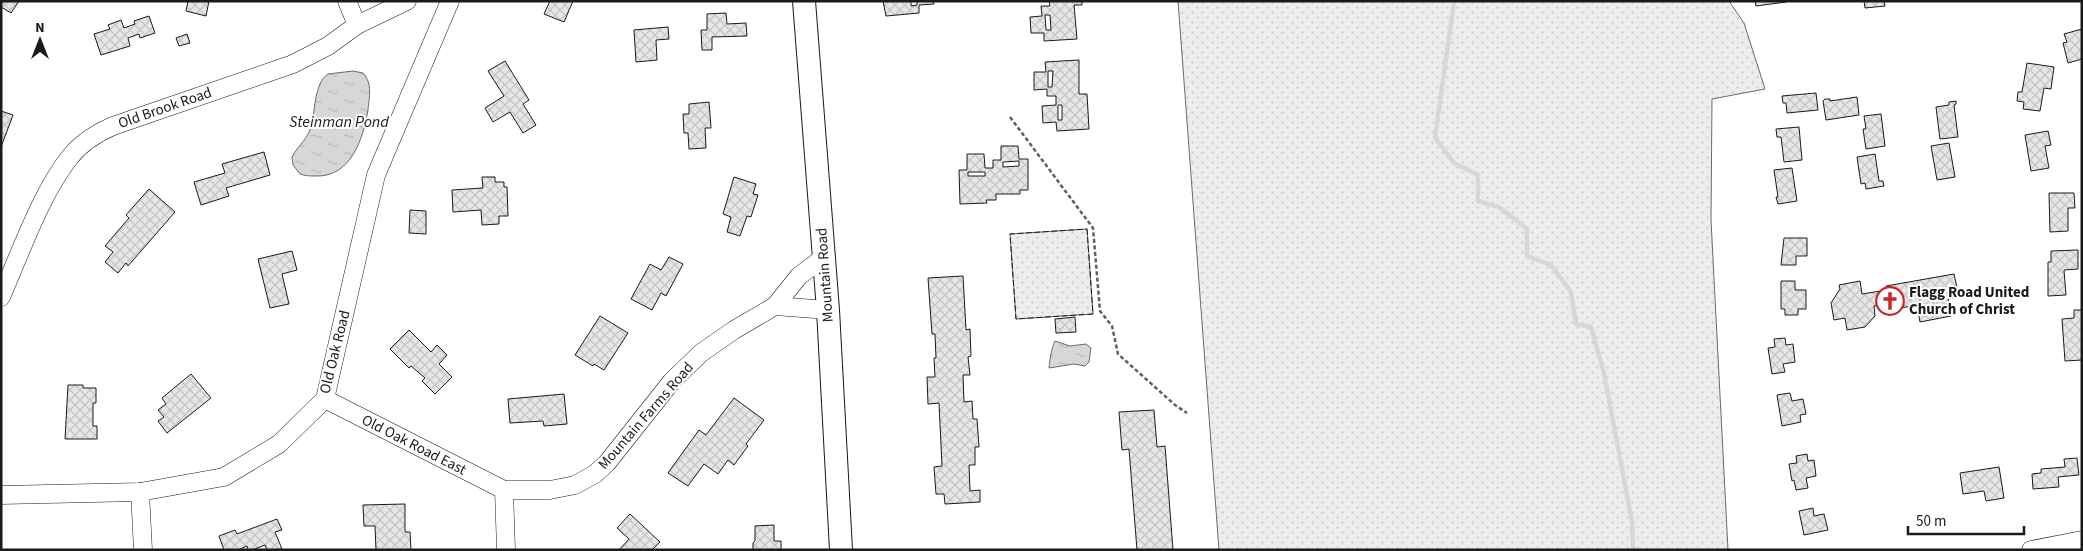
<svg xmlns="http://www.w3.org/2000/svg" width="2083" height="551" font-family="'Source Sans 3',sans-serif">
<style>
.park{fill:url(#park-dots);stroke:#6a6a6a}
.water{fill:url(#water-ripples);stroke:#6a6a6a}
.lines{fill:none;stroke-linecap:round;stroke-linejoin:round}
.stream{stroke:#d7d7d7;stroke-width:4.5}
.building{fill:url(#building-cross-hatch);stroke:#1a1a1a;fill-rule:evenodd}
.minor-casing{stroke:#1a1a1a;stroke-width:19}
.major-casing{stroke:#1a1a1a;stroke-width:24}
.path{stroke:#5f5f5f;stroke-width:2.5;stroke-dasharray:4 2.5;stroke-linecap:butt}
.minor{stroke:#fff;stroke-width:18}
.major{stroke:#fff;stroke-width:22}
.fence{stroke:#1a1a1a;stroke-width:1;stroke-dasharray:6 2.5;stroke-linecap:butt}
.labels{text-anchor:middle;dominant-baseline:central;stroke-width:4;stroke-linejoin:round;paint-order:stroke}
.street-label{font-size:15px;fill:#1a1a1a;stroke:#fff}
.poi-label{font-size:15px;font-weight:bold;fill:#1a1a1a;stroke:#fff;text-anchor:start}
.water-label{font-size:16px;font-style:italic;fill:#1a1a1a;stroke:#fff}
</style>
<defs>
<pattern id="park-dots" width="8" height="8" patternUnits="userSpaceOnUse" patternTransform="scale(1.25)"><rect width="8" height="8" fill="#ededed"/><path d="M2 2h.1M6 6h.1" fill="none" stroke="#cbcbcb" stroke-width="1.8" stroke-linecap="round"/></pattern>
<pattern id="water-ripples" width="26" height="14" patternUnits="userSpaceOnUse" patternTransform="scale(1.25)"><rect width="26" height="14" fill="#d7d7d7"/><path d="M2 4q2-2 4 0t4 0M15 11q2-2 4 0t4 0" fill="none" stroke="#b8b8b8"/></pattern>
<pattern id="building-cross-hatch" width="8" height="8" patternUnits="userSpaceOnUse" patternTransform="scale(1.25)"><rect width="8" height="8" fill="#e6e6e6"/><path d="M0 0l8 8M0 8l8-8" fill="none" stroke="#c5c5c5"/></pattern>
</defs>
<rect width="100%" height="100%" fill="#fff"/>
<g class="park">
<path d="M1178 1H1729L1744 23 1765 89 1712 99 1711 220 1728 550H1219Z"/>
<path d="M1087 229 1093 314 1016 319 1010 234Z"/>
</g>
<g class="water">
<path d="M353 71 363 73C373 84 369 97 368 110 363 139 351 177 316 176 310 176 305 176 300 174L293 165 292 157C298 145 309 139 312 123 315 109 315 82 328 74Z"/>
<path d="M1055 341 1070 346 1086 344 1091 348 1089 362 1085 366 1074 364 1049 368C1050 360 1051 349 1055 341Z"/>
</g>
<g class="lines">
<path class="stream" d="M1454 1 1435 138 1454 163 1478 175V201L1499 207 1527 229V256L1551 265 1571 292 1576 324 1591 327 1604 373 1632 522 1633 550"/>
</g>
<g class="building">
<path d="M1 1H19L11 13 1 7Z"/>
<path d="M188 1H209L206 16 186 11Z"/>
<path d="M550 1H573L564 22 544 14Z"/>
<path d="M883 1H911V6L917 5V1H933L934 4 919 5V13L886 16Z"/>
<path d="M1049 1H1082V5H1074L1077 39 1044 41V33H1031L1030 17 1042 16 1041 6H1050ZM1045 15H1050L1051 30H1046Z"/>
<path d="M1755 1H1786V2L1756 6Z"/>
<path d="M1864 1H1884L1885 6 1865 8Z"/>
<path d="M726 13 727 24 746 23 747 36 712 37V50H702L701 30H707V14Z"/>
<path d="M149 16 155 33 140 38 139 34 128 38 130 46 101 55 94 34 110 29 108 25 121 20 124 28 135 24 134 21Z"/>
<path d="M668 27 669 39 656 40 657 60 636 62 634 30Z"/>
<path d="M2082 29V59L2068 63 2063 43 2067 42 2064 34Z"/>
<path d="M187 34 190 43 179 46 176 38Z"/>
<path d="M1079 60V94H1087L1089 129 1057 131 1056 122 1043 123 1042 106 1056 105V96H1047V89L1034 90V72H1046L1045 62ZM1048 71H1053L1052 87H1048ZM1058 105H1062V120H1058Z"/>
<path d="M505 61 529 100 523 104 536 125 523 133 510 112 493 122 485 108 504 96 488 71Z"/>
<path d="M2027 63 2054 67 2051 89 2044 88 2040 111 2023 109 2024 102 2017 101 2018 92H2022Z"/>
<path d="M1816 93 1818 110 1787 113 1786 103H1783L1782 96Z"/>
<path d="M1857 97 1859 115 1826 120 1823 101 1825 99H1830V101Z"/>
<path d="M1956 101V104L1954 105 1958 137 1940 139 1936 107 1949 105V102Z"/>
<path d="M709 102 711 128H705L706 148 689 149 688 133H684L683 114H689V104Z"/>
<path d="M1 111 13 115 1 147Z"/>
<path d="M1881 114 1885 146 1866 149 1863 129H1866L1864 116Z"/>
<path d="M1799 127 1802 160 1784 162 1781 137H1777L1776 129Z"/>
<path d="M2048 131 2051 145 2045 146 2049 168 2031 171 2025 135Z"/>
<path d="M1949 143 1955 177 1937 180 1931 146Z"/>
<path d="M1001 146H1018L1019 159H1028V190H1020V194H996V200H986L987 203 960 204 959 170H967V154H984L985 168H993V160H1001ZM1019 161V166L1003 167V162ZM968 172H985V176H968Z"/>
<path d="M264 152 270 175 226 188 229 196 201 205 194 182 225 173 222 164Z"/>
<path d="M1875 154 1879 181H1883L1884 186 1866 189 1865 183 1861 184 1857 157Z"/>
<path d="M1792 168 1797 201 1778 204 1776 197H1778L1774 170Z"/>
<path d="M482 177H495V182H504V187H507L508 216H499V224L482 225 481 210 453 212 452 190 483 188Z"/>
<path d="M734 177 756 184 753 194 758 195 751 217 747 216 740 236 727 232 731 217 723 214Z"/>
<path d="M149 189 175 212 128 266 126 263 118 273 105 262 113 252 105 246 129 218 126 215Z"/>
<path d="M2049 193H2074L2075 208H2068V231L2050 232Z"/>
<path d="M410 210 426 211V234L409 233Z"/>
<path d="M1784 238H1807V256H1796V265H1781Z"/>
<path d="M2078 250V269L2064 270 2066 295 2048 296V262H2051V251Z"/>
<path d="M292 251 297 270 282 274 289 304 270 308 258 259Z"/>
<path d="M669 257 683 264 666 296 661 293 652 310 631 299 650 264 661 270Z"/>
<path d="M1954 274 1959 297 1948 299 1951 316 1920 322 1917 305 1890 310 1889 303 1874 306 1875 316 1865 327 1847 330 1845 318 1834 320 1831 303 1840 289 1839 285 1860 281 1862 294 1887 290 1886 286Z"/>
<path d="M963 276 966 330 970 329 971 356 968 357 970 375H963L964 402 972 401 973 419H977L979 447H975V465H969L970 491 980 490V502L945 504 944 494H936L934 467 942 466 939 403 928 404 927 377H935L934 358H936L935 334H932L928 278Z"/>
<path d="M1781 281H1795V290H1806V309H1798V315H1785V309H1781Z"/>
<path d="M2074 310H2082V360L2065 361 2062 319 2074 318Z"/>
<path d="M600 316 628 333 604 370 594 364 593 366 575 355Z"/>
<path d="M1075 317 1076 332 1056 333 1055 319Z"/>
<path d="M409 330 431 352 437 345 447 355 439 364 452 377 435 394 422 381 425 378 411 366 409 368 390 349Z"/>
<path d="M1785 338 1786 345 1793 344 1795 362 1783 364 1785 372 1772 374 1768 348 1775 347 1774 339Z"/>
<path d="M191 374 211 398 167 433 158 421 164 417 158 410 166 404 162 398Z"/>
<path d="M68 385H83V388H96V403H93V426H97V439H65Z"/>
<path d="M1790 393 1792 401 1803 399 1806 414 1800 415 1801 422 1782 426 1777 395Z"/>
<path d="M564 394 567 424 544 426 543 421 510 423 508 399Z"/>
<path d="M734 398 764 420 746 444 748 446 734 465 728 460 718 474 704 464 688 486 668 473 699 430 706 435Z"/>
<path d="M1154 410 1157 447 1165 446 1173 550H1137L1129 449 1122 450 1119 412Z"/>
<path d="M1807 454 1808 461 1814 460 1816 476 1806 478 1808 488 1796 490 1794 480 1792 481 1789 464 1797 463 1796 456Z"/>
<path d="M2077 458 2079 475 2058 477 2059 487 2033 489 2032 474 2041 473V469L2065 467 2064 459Z"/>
<path d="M1999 467 2004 498 1986 501 1984 491 1963 494 1960 473Z"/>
<path d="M405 504V532H410L411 550H376L375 526H364L363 505Z"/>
<path d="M1813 508 1814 516 1824 514 1828 530 1804 535 1799 511Z"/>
<path d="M630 514 660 542 652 550H619L629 539 617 528Z"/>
<path d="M277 519 282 530 275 532 282 549 267 550 265 545 252 550H248L247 546 238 550H224L219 536 235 530 237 534Z"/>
<path d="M774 525V541H781V550H753V543L755 541V526Z"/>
</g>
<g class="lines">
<defs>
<g id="minor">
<path d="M347 1 357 25"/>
<path d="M1 297C20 254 41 193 70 157 81 143 97 133 113 126L293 64 328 46 357 25 407 1"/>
<path d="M775 306 828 310"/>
<path d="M325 399 504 490H550L575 485 595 474 607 463 672 381 701 353 734 330 775 306 799 276 823 258"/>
<path d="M504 490 506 550"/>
<path d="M140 492 143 550"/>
<path d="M1 495 140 492 224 477 279 444 325 399 376 175 450 1"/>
<path d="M2031 550 2082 540"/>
</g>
<path id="major" d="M804 1 828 310 841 550"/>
</defs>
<use href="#minor" class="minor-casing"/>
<use href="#major" class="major-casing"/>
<path class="path" d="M1010 117 1093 228 1100 311 1112 326 1118 354 1175 405 1187 413"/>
<use href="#minor" class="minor"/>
<use href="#major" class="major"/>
<path class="fence" d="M1087 229 1093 314 1016 319 1010 234Z"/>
</g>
<defs>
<symbol id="church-ring" viewBox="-11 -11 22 22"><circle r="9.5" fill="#fff" stroke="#c62828" stroke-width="1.5"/><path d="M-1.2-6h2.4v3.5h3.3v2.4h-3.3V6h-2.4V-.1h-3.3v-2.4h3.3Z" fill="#c62828"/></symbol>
</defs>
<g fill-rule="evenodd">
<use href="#church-ring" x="1874" y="285" width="32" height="32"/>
</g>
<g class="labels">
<g class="street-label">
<text transform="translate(165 108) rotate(-19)">Old Brook Road</text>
<text transform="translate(825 275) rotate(-94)">Mountain Road</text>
<text transform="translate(335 352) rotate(-76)">Old Oak Road</text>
<text transform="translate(646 416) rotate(-49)">Mountain Farms Road</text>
<text transform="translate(414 445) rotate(27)">Old Oak Road East</text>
</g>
<g class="poi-label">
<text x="1909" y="292">Flagg Road United<tspan x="1909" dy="17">Church of Christ</tspan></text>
</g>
<g class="water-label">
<text x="339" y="122">Steinman Pond</text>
</g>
</g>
<rect width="2083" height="551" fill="none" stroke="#1a1a1a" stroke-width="5"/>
<g transform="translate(40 40)" stroke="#ffffff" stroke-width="4" paint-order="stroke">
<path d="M0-4L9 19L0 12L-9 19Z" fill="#1a1a1a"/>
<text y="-8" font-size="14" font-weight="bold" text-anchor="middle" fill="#1a1a1a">N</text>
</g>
<path d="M1908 526v8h116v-8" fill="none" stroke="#1a1a1a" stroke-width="2.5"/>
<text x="1916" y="526" font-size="15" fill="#1a1a1a" stroke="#ffffff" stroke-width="4" paint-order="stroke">50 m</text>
</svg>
